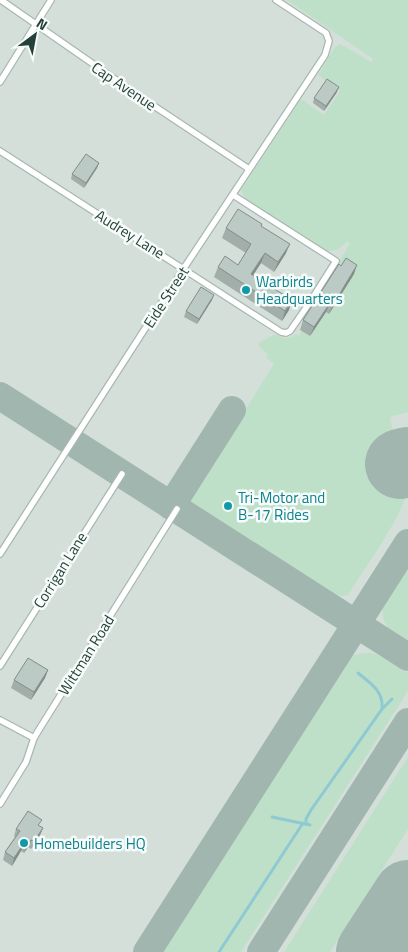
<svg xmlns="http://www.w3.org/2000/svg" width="408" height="952" font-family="'Titillium Web',sans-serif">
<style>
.built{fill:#d4dfda}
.green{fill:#bfe0c8}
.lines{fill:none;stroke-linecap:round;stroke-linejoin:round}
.stream{stroke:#8ec9d4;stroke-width:3}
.taxiway{stroke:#a2b6b0;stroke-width:28}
.runway{stroke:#a2b6b0;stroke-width:70}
.lane-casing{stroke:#a8b8b2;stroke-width:8}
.lane{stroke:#fff;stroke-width:5.5}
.wall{fill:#a1aea9}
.shaded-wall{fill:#838d89}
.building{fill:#bbcac4;stroke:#838d89}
.culture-dot{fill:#0f9aa8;stroke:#f7fbf9;stroke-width:2}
.labels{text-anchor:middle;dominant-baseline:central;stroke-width:5;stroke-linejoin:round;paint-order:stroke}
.street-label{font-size:15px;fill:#24423a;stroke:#f7fbf9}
.culture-label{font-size:15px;fill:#0d838f;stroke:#f7fbf9;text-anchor:start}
</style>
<rect width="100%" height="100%" fill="#e6efeb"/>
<rect class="built" x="0" y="0" width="408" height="952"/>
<g class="green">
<path d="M287 0H408V412L390 417 406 493C404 514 361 574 348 595L341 596 333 593 303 578 186 504 274 364 266 358 268 355 258 345 260 342 275 334C284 339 287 341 296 334L299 336 302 331 316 327 326 312 329 314 349 283 343 278 336 267 350 243 347 241C341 249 336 251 326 251L245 199 241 190 301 99 324 115 340 91 318 75 335 47 340 44 346 47 371 62 373 59Z"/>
<path d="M408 559V642C402 638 392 634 388 628 372 606 397 577 408 559Z"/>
<path d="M372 653 378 655 408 673V691L241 952H157L339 666C348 655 358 653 372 653Z"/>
<path d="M408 757V829L330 952H284Z"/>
</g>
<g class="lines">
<g class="stream">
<path d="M382 709 392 699"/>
<path d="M272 817 310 825"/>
<path d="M306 824V819L311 810 382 709C384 691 370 683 358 673"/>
<path d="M219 952 303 823"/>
</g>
<g class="taxiway">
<path d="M0 396 408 657"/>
<path d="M171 506 232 410"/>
<path d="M147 952 408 543"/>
<path d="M261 952 408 722"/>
</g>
<g class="runway">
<path d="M400 464 408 462"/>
<path d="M371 952 408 895"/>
</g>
<defs>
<g id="lane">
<path d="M1 0 148 102 249 169"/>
<path d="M0 82 51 0"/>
<path d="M0 151 281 332 286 333 290 331 310 302 336 261 233 195"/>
<path d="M0 554 184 268 325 55 329 41 326 33 276 0"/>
<path d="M0 666 122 474"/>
<path d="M0 720 34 738"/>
<path d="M0 804 26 762 34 738 40 728 177 509"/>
</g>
</defs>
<use href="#lane" class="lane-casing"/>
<use href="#lane" class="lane"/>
</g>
<g class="wall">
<path d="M337 92 324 111 313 103 314 98Z"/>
<path d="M99 163 97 168 84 188 71 179 72 174Z"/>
<path d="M261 226 286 253 274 272 261 263 253 275 289 310 282 321 214 277 218 267 238 265 246 253 222 238 226 228Z"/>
<path d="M354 274 329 314 326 312 310 336 300 330 303 320Z"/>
<path d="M212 300 197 324 184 317 186 311Z"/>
<path d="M48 670 45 678 31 700 11 688 14 680Z"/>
<path d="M40 826 43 828 40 835 31 849 28 847 24 853 21 851 12 866 3 860 5 852 15 837 14 836 16 829Z"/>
</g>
<g class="shaded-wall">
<path d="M339 87 337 92 324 111 326 106Z"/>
<path d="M99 163 97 168 84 188 86 183Z"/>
<path d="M290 244 286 253 274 272 278 262Z"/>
<path d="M265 253 261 263 248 283 251 274Z"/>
<path d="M357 265 354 274 329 314 333 305Z"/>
<path d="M214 295 212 300 197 324 199 319Z"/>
<path d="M292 300 289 310 282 321 285 311Z"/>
<path d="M330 303 326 312 310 336 314 327Z"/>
<path d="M48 670 45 678 31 700 34 692Z"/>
<path d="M43 828 40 835 31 849 34 841Z"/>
<path d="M31 840 28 847 24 853 27 845Z"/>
<path d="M24 843 21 851 12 866 14 858Z"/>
</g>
<g class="building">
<path d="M327 79 339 87 326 106 314 98Z"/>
<path d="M86 154 99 163 86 183 72 174Z"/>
<path d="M238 209 262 224 261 226 290 244 278 262 265 253 251 274 292 300 285 311 218 267 225 256 238 265 251 244 226 228Z"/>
<path d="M346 258 357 265 333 305 330 303 314 327 303 320 339 264 341 266Z"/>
<path d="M201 287 214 295 199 319 186 311Z"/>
<path d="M28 658 48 670 34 692 14 680Z"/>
<path d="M28 811 42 820 38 825 43 828 34 841 31 840 27 845 24 843 14 858 5 852 20 831 16 829Z"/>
</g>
<g class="culture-dot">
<circle cx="246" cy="290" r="5"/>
<circle cx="228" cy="506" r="5"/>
<circle cx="24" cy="843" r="5"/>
</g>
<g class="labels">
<g class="street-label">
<text transform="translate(124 86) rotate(34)">Cap Avenue</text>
<text transform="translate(130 234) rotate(32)">Audrey Lane</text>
<text transform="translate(166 297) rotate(-57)">Eide Street</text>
<text transform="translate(60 570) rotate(-58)">Corrigan Lane</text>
<text transform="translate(86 655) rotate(-58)">Wittman Road</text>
</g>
<g class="culture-label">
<text x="256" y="281">Warbirds<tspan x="256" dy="17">Headquarters</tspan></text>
<text x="238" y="497">Tri-Motor and<tspan x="238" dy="17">B-17 Rides</tspan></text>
<text x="34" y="843">Homebuilders HQ</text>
</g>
</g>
<g transform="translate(35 35) rotate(32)" stroke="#f7fbf9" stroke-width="4" paint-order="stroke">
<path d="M0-4L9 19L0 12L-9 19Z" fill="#24423a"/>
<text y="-8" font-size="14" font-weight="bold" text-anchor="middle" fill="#24423a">N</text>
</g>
</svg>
